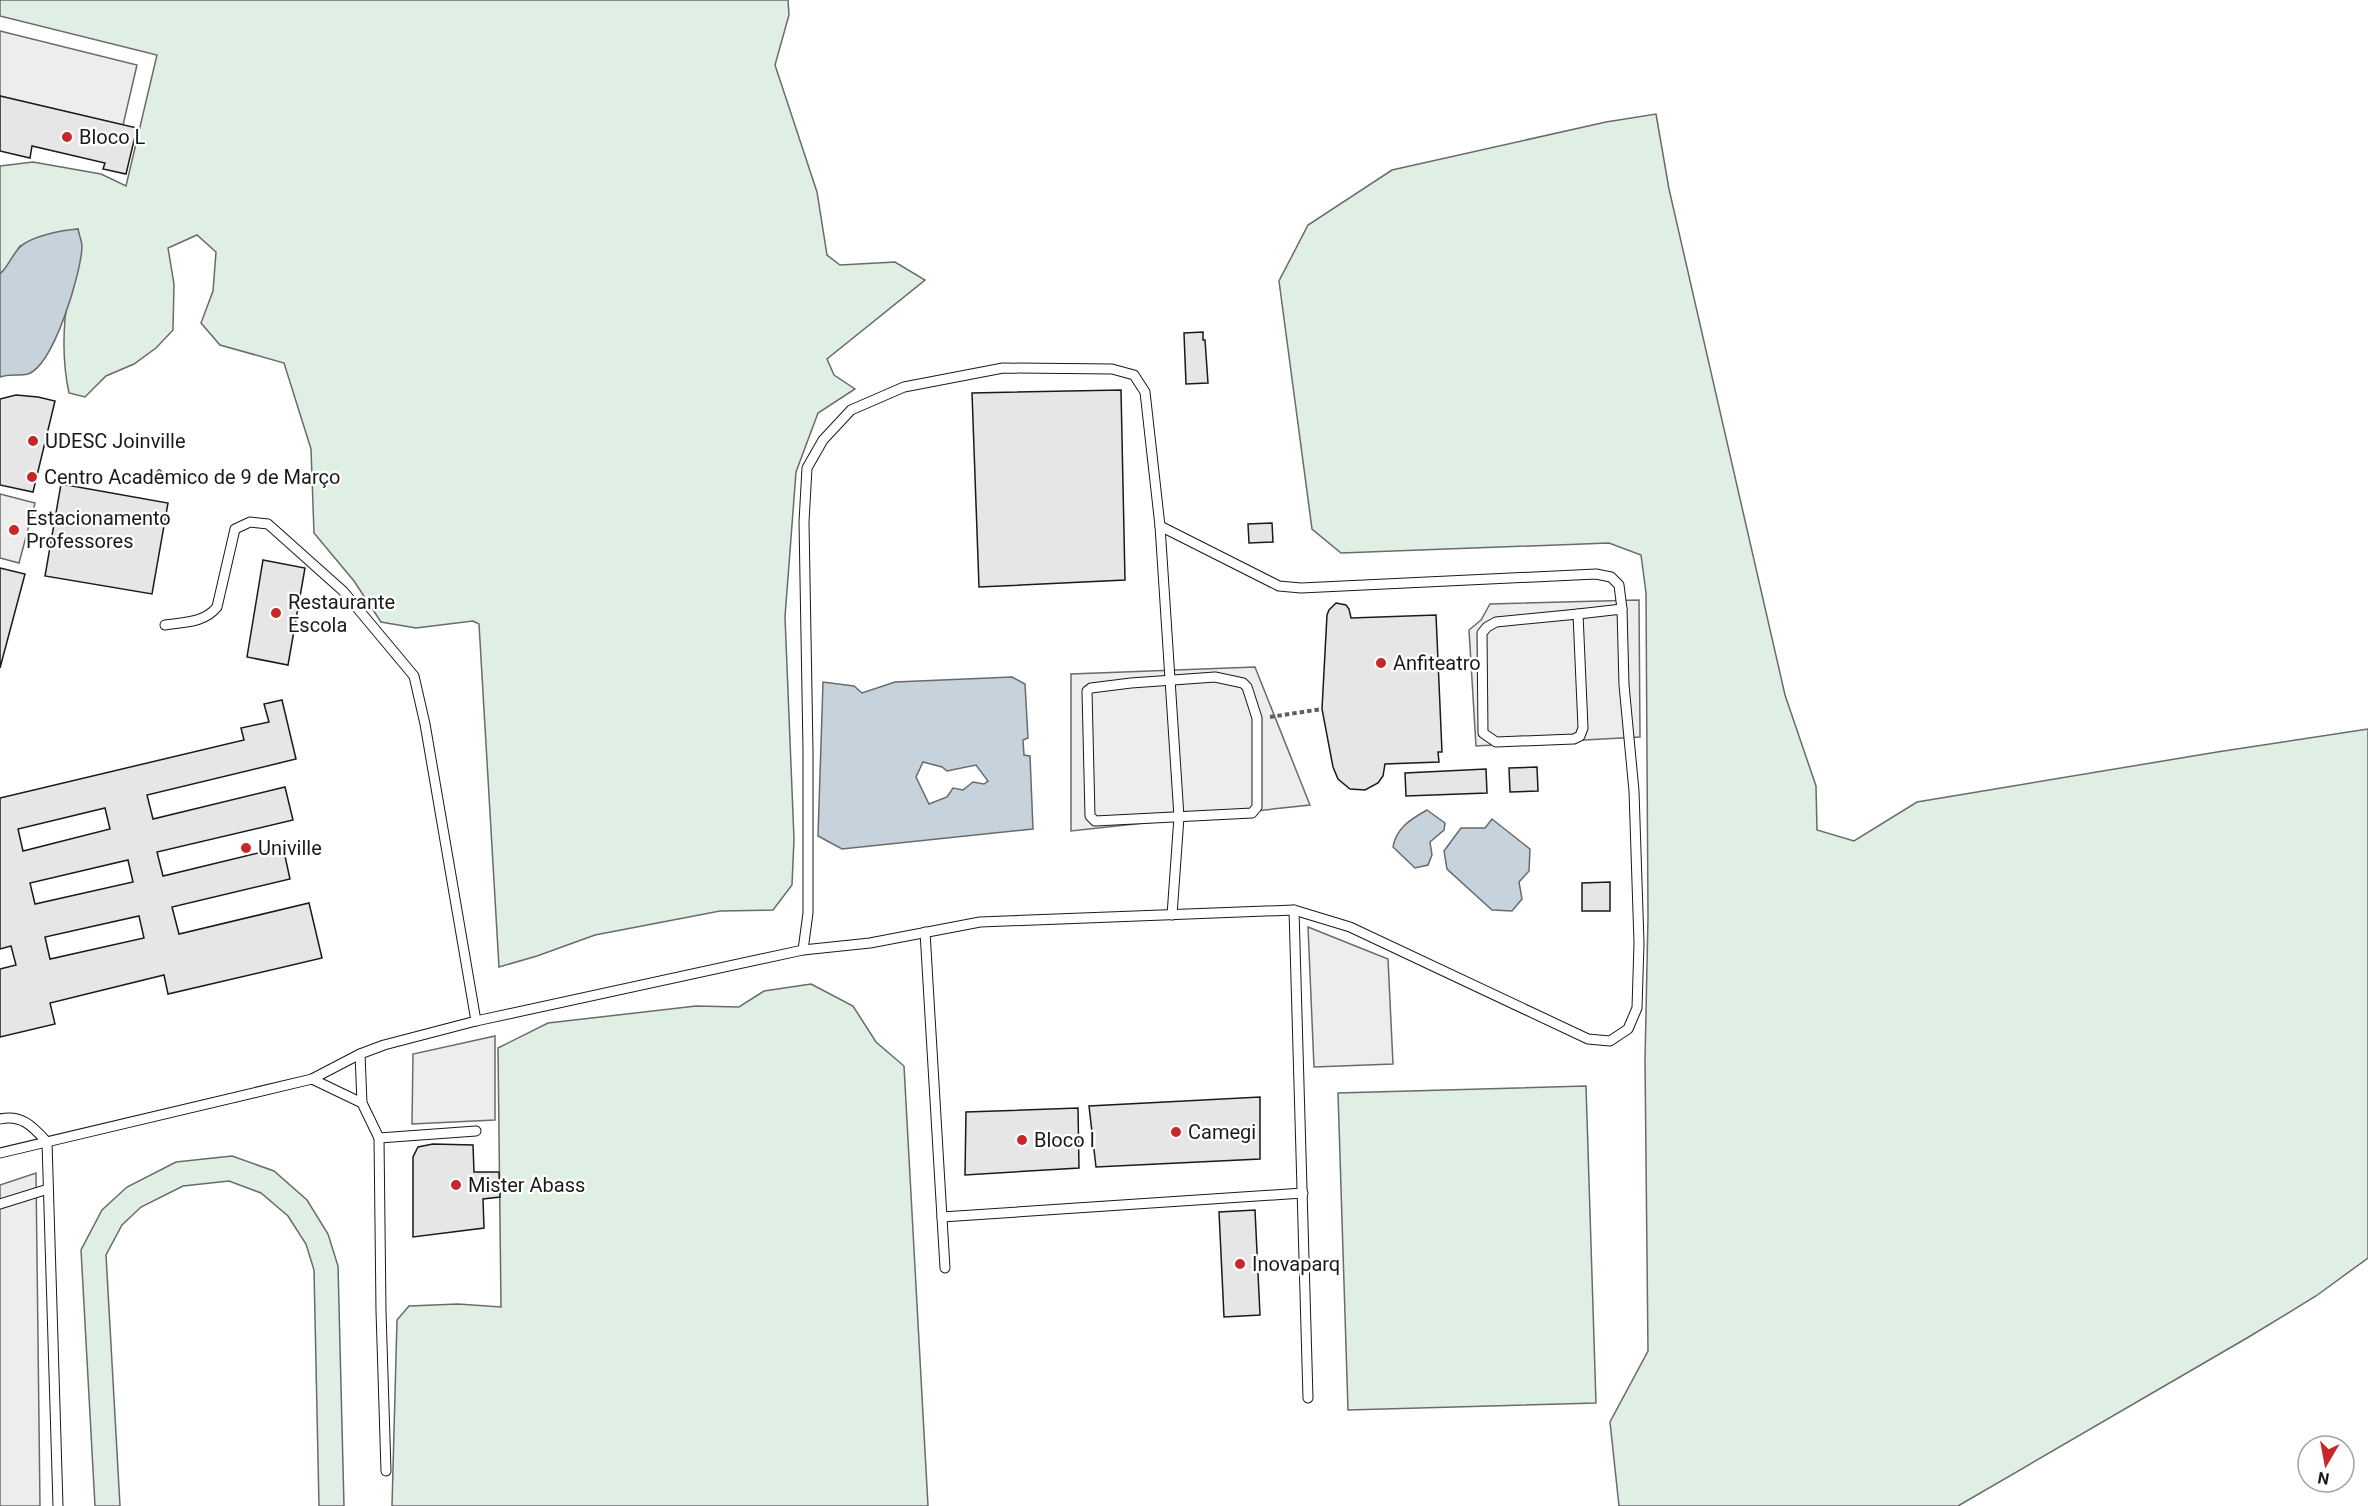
<svg xmlns="http://www.w3.org/2000/svg" width="2368" height="1506" font-family="Roboto,sans-serif">
<style>
.green{fill:#e0efe3;stroke:#6a6a6a;stroke-width:1.5}
.parking{fill:#ededed;stroke:#6a6a6a;stroke-width:1.5}
.water{fill:#c6d2dc;stroke:#6a6a6a;stroke-width:1.5;fill-rule:evenodd}
.building{fill:#e6e6e6;stroke:#1a1a1a;stroke-width:1.5;fill-rule:evenodd}
.lines{fill:none;stroke-linecap:round;stroke-linejoin:round}
.service-casing{stroke:#1a1a1a;stroke-width:11}
.path{stroke:#5f5f5f;stroke-width:4;stroke-dasharray:4.5 3;stroke-linecap:butt}
.service{stroke:#fff;stroke-width:9}
.poi-dot{fill:#c62828;stroke:#fff;stroke-width:2}
.labels{text-anchor:middle;dominant-baseline:central;stroke-width:4.5;stroke-linejoin:round;paint-order:stroke}
.poi-label{font-size:20px;fill:#1a1a1a;stroke:#fff;text-anchor:start}
</style>
<rect width="100%" height="100%" fill="#fff"/>
<g class="green">
<path d="M0 0H788L789 15 775 65 817 192 827 255 840 265 895 262 925 280 827 359 834 375 855 389 818 413 796 472 785 617 794 839 792 885 773 910 720 911 595 935 537 956 499 967 479 624 473 621 416 628 381 622 354 581 314 533 311 449 284 363 220 345 201 323 213 291 216 252 197 235 168 248 174 284 173 330 156 348 134 364 106 376 85 397 69 393C64 370 63 343 65 319 68 286 86 267 78 229L20 246 6 268 0 274V166L33 162 101 174 126 186 157 55 0 16Z"/>
<path d="M1656 114 1669 189 1785 695 1816 786 1817 830 1854 841 1917 802 2217 752 2368 729V1258L2316 1296 2247 1338 1958 1506H1619L1610 1422 1648 1351 1645 1061 1648 917 1646 593 1641 555 1609 543 1341 553 1312 529 1279 281 1308 225 1392 170 1606 122Z"/>
<path d="M811 984 853 1006 876 1042 904 1066 928 1506H392L397 1320 409 1306 458 1304 501 1307 498 1048 548 1023 696 1006 739 1007 764 991Z"/>
<path d="M1586 1086 1596 1403 1348 1410 1338 1093Z"/>
<path d="M232 1156 274 1171 307 1200 328 1234 338 1266 344 1506H319L314 1270 306 1244 288 1216 261 1193 229 1181 183 1186 141 1207 122 1225 106 1255 120 1506H95L81 1250 102 1210 127 1187 176 1162Z"/>
</g>
<g class="parking">
<path d="M0 31 137 65 123 125 0 96Z"/>
<path d="M0 494 35 503 19 563 0 558Z"/>
<path d="M1639 600 1640 737 1476 746 1469 630 1481 620 1490 604Z"/>
<path d="M1255 667 1310 805 1071 831V674Z"/>
<path d="M1308 927 1388 959 1393 1064 1314 1067Z"/>
<path d="M495 1036V1120L412 1124 413 1054Z"/>
<path d="M36 1173 40 1506H0V1185Z"/>
</g>
<g class="water">
<path d="M78 229C79 235 82 241 82 247 81 273 54 365 28 374 19 376 9 374 0 377V274C8 267 12 255 20 247 31 236 63 230 78 229Z"/>
<path d="M1012 677 1025 684 1028 738 1023 740 1024 755 1030 756 1033 829 842 849 818 836 823 682 854 686 862 693 895 682ZM923 762 942 767 947 771 976 765 988 781 984 784 973 782 963 790 953 788 947 797 929 804 916 777Z"/>
<path d="M1427 810 1445 823 1444 830 1430 842 1432 855 1428 865 1415 868 1393 847C1396 828 1411 819 1427 810Z"/>
<path d="M1492 819 1530 849 1529 871 1519 882 1522 899 1512 911 1492 910 1447 869 1444 851 1461 828H1485Z"/>
</g>
<g class="building">
<path d="M0 96 137 128 126 174 103 169 105 163 32 146 30 158 0 151Z"/>
<path d="M1203 332V340H1205L1208 383 1186 384 1184 333Z"/>
<path d="M1121 390 1125 580 979 587 972 393Z"/>
<path d="M16 395 38 397 55 401 33 492 0 485V399Z"/>
<path d="M61 484 168 503 152 594 45 576Z"/>
<path d="M1272 523 1273 542 1249 543 1248 524Z"/>
<path d="M263 560 305 568 288 665 247 657Z"/>
<path d="M0 568 25 574 0 668Z"/>
<path d="M1336 603 1346 605 1349 609 1351 618 1436 615 1442 752H1438L1439 762 1385 764 1383 776 1378 783 1365 790 1350 789 1338 779 1333 767 1322 709 1327 615 1329 610Z"/>
<path d="M282 700 296 759 147 795 153 819 285 787 293 820 157 852 163 876 283 847 290 879 172 907 179 934 309 903 322 958 168 994 164 975 50 1003 55 1024 0 1037V969L16 965 11 946 0 949V798L244 740 241 728 269 722 264 704ZM105 808 110 829 23 851 18 829ZM128 860 133 882 35 904 30 883ZM139 916 144 938 50 959 45 937Z"/>
<path d="M1537 767 1538 791 1510 792 1509 768Z"/>
<path d="M1486 769 1487 793 1406 796 1405 773Z"/>
<path d="M1610 882V911H1582V883Z"/>
<path d="M1260 1097V1159L1096 1167 1089 1106Z"/>
<path d="M1078 1108 1079 1168 965 1175 966 1112Z"/>
<path d="M433 1144 473 1145 474 1172H499L500 1197 483 1199 484 1228 413 1237V1157L418 1147Z"/>
<path d="M1255 1210 1260 1315 1224 1317 1219 1212Z"/>
</g>
<g class="lines">
<defs>
<g id="service">
<path d="M1160 526 1279 586 1301 588 1596 574 1611 577 1619 585 1622 609"/>
<path d="M1578 614 1583 728 1580 736 1574 739 1496 742 1483 733 1482 633 1487 627 1496 622Z"/>
<path d="M165 625C185 622 204 623 217 607L235 529 250 522 268 524 343 591 414 676 425 724 476 1021"/>
<path d="M1215 677 1243 683 1247 687 1257 718V807L1252 813 1095 821 1090 816 1087 691 1091 688 1131 683Z"/>
<path d="M1294 910 1308 1398"/>
<path d="M925 932 945 1268"/>
<path d="M803 950 808 913V750L804 522 807 468 823 440 851 410 904 387 1003 368 1112 369 1134 375 1145 392 1160 526 1179 817 1172 915"/>
<path d="M360 1054 362 1103 379 1138 381 1311 386 1471"/>
<path d="M312 1079 362 1103"/>
<path d="M0 1119C22 1114 33 1127 47 1142L58 1506"/>
<path d="M379 1138 476 1131"/>
<path d="M0 1153 312 1079 360 1054 384 1045 476 1021 803 950 870 943 980 922 1294 910 1350 927 1588 1039 1610 1041 1628 1029 1637 1008 1639 943 1634 791 1624 685 1622 609 1578 614"/>
<path d="M0 1204 48 1189"/>
<path d="M942 1217 1303 1193"/>
</g>
</defs>
<use href="#service" class="service-casing"/>
<path class="path" d="M1270 717 1322 709"/>
<use href="#service" class="service"/>
</g>
<g class="poi-dot">
<circle cx="67" cy="137" r="6"/>
<circle cx="33" cy="441" r="6"/>
<circle cx="32" cy="477" r="6"/>
<circle cx="14" cy="530" r="6"/>
<circle cx="276" cy="613" r="6"/>
<circle cx="1381" cy="663" r="6"/>
<circle cx="246" cy="848" r="6"/>
<circle cx="1176" cy="1132" r="6"/>
<circle cx="1022" cy="1140" r="6"/>
<circle cx="456" cy="1185" r="6"/>
<circle cx="1240" cy="1264" r="6"/>
</g>
<g class="labels">
<g class="poi-label">
<text x="79" y="137">Bloco L</text>
<text x="45" y="441">UDESC Joinville</text>
<text x="44" y="477">Centro Acadêmico de 9 de Março</text>
<text x="26" y="518">Estacionamento<tspan x="26" dy="23">Professores</tspan></text>
<text x="288" y="602">Restaurante<tspan x="288" dy="23">Escola</tspan></text>
<text x="1393" y="663">Anfiteatro</text>
<text x="258" y="848">Univille</text>
<text x="1188" y="1132">Camegi</text>
<text x="1034" y="1140">Bloco I</text>
<text x="468" y="1185">Mister Abass</text>
<text x="1252" y="1264">Inovaparq</text>
</g>
</g>
<g transform="translate(2326 1464) rotate(190)"><circle r="28" fill="#ffffff" stroke="#a3a3a3" stroke-width="1.5"/>
<path d="M0-4.5L10 22L0 15L-10 22Z" fill="#c62828"/>
<text y="-9" font-size="16" font-weight="bold" text-anchor="middle" fill="#1a1a1a">N</text>
</g>
</svg>
